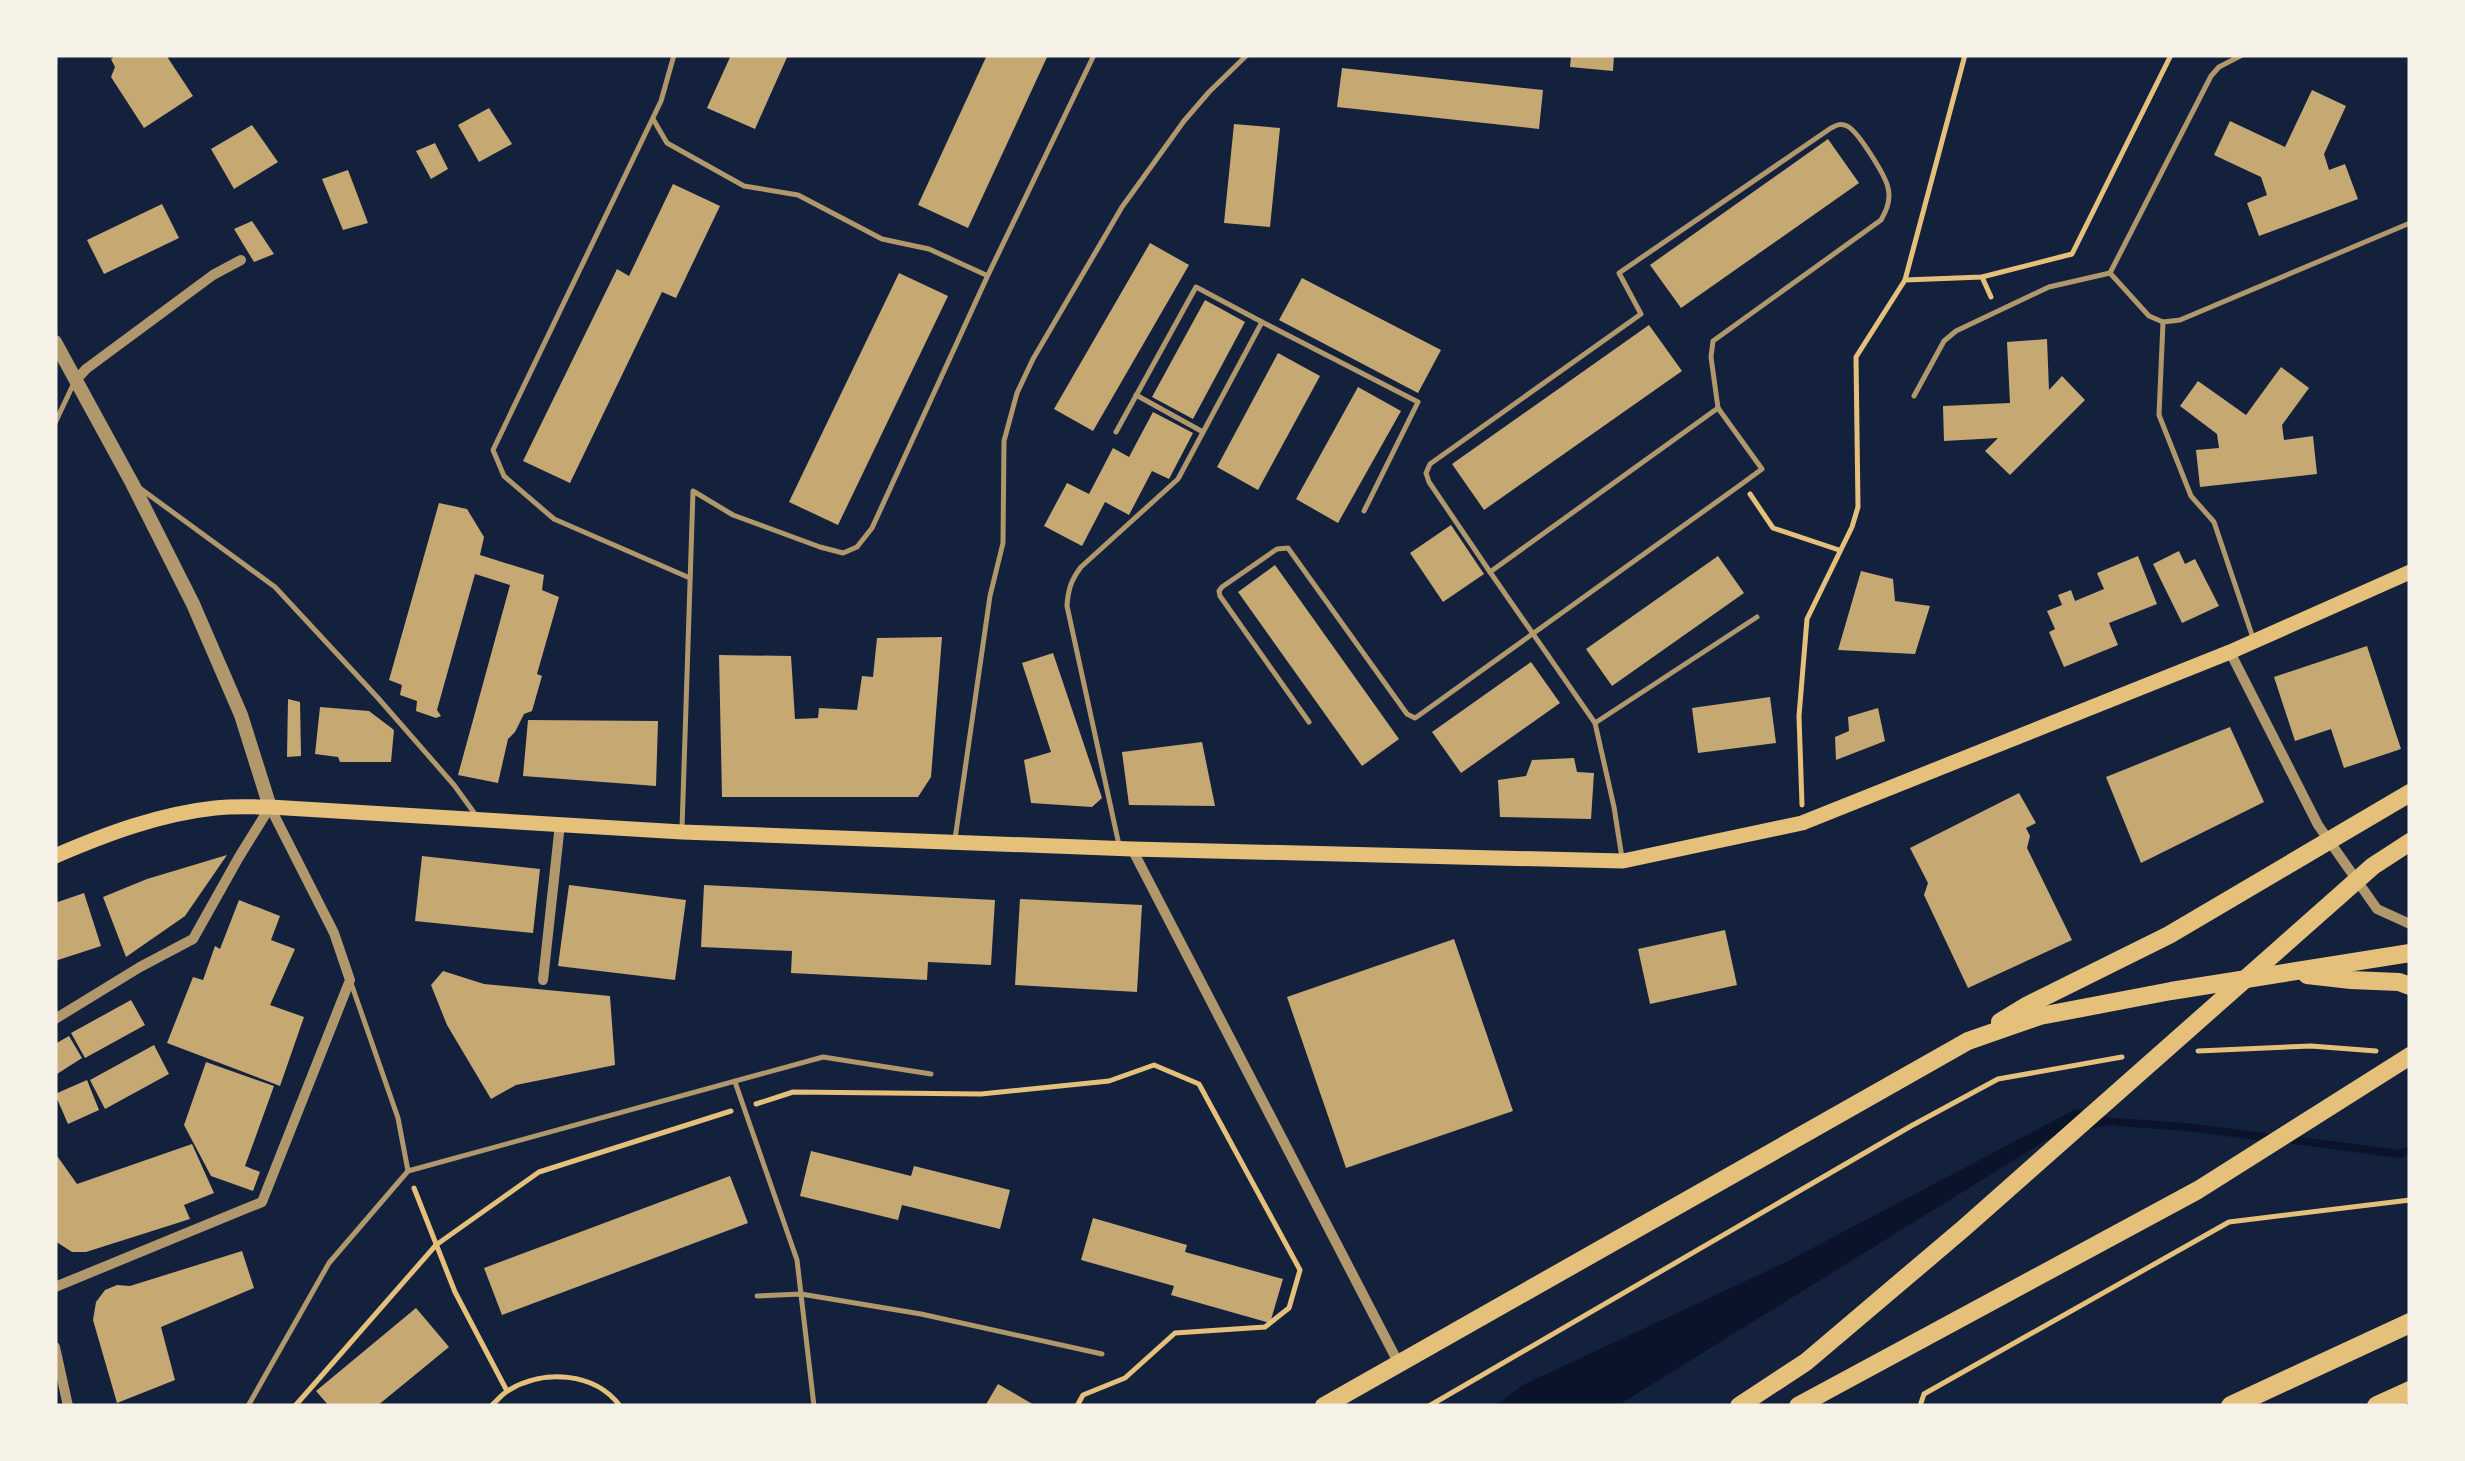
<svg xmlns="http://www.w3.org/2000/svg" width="2465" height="1461" font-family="'Archivo Narrow',sans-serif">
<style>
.water{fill:#0b132b}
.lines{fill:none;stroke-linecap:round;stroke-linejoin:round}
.stream{stroke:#0b132b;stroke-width:8}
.building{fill:#c6a872}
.path{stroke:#e5c07b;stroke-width:5}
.service{stroke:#b1986c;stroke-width:5}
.minor{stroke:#b1986c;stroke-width:10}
.tertiary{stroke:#b1986c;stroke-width:14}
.secondary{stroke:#e5c07b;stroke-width:15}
.trunk{stroke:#e5c07b;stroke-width:18}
.motorway{stroke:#e5c07b;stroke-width:20}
</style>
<rect width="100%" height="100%" fill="#14213d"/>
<path class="water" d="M2076 1109 2127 1122 2053 1136 1617 1406H1495L1523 1385 1784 1263Z"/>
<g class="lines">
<g class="stream">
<path d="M2117 1122 2186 1127 2272 1138"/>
<path d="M2286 1139 2399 1154 2410 1150"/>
</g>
</g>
<g class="building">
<path d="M117 55H166L193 96 144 128 111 77 115 67 111 59Z"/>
<path d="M731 55H788L755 129 707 108Z"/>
<path d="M987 55H1048L968 228 918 205Z"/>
<path d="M1571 55H1614L1613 71 1570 67Z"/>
<path d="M1342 68 1543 90 1539 129 1337 107Z"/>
<path d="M2312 90 2346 106 2324 154 2329 170 2345 164 2358 199 2259 236 2247 203 2267 195 2261 177 2214 155 2230 121 2285 147Z"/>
<path d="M489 108 512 144 479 162 458 125Z"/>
<path d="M1234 124 1280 128 1270 227 1224 223Z"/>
<path d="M252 125 278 162 234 189 211 149Z"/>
<path d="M1828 139 1859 183 1681 308 1650 265Z"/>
<path d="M435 143 448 169 431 179 416 151Z"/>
<path d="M348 170 368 223 343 230 322 179Z"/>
<path d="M673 184 720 206 676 298 662 292 570 483 523 461 617 269 629 276Z"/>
<path d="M162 204 179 238 104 274 87 240Z"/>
<path d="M252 221 274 254 254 262 234 229Z"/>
<path d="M1150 243 1189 265 1093 431 1054 409Z"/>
<path d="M899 273 948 296 838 525 789 502Z"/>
<path d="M1302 278 1441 350 1418 393 1279 320Z"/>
<path d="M1205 300 1245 322 1193 419 1152 397Z"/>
<path d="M1649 325 1682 371 1484 510 1452 464Z"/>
<path d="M2047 339 2049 390 2062 376 2085 400 2010 475 1985 451 1998 438 1944 441 1943 406 2010 403 2007 342Z"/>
<path d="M1278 353 1320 376 1258 490 1217 467Z"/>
<path d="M2281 367 2309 388 2282 425 2284 440 2313 436 2317 474 2200 487 2196 450 2219 448 2217 434 2180 406 2198 381 2246 415Z"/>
<path d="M1358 387 1401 411 1338 523 1296 499Z"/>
<path d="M1153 412 1193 433 1169 479 1152 471 1129 515 1105 502 1082 546 1044 526 1067 483 1089 494 1113 448 1129 457Z"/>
<path d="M439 503 467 509 484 537 480 555 544 575 542 590 559 597 537 674 542 676 532 711 524 714 515 732 508 739 498 783 458 775 510 585 475 574 437 710 441 716 436 718 416 711 417 701 400 695 402 685 389 680Z"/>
<path d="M1451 525 1484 574 1443 602 1410 553Z"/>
<path d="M2179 551 2185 564 2195 559 2219 606 2182 623 2153 564Z"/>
<path d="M1718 556 1744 593 1612 686 1586 649Z"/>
<path d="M2138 556 2157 604 2109 623 2118 645 2064 667 2049 632 2055 629 2047 611 2062 605 2058 595 2071 590 2075 601 2104 589 2097 573Z"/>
<path d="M1275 565 1399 739 1362 766 1238 592Z"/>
<path d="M1861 571 1893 579 1895 601 1930 606 1915 654 1838 650Z"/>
<path d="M942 637 931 777 918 797H722L719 655 791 656 795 719 818 718 819 708 857 710 862 676 873 677 877 638Z"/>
<path d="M2367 646 2401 749 2344 768 2331 729 2295 741 2274 677Z"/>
<path d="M1053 653 1102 798 1092 807 1031 803 1024 760 1051 752 1022 663Z"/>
<path d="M1531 662 1560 703 1461 773 1432 732Z"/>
<path d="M1770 697 1776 743 1698 753 1692 708Z"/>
<path d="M288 699 300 702 301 756 287 757Z"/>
<path d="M320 707 369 711 394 730 391 762H340L338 757 315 754Z"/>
<path d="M1878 708 1885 741 1836 760 1835 737 1849 731 1848 717Z"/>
<path d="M528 720 658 721 656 786 523 776Z"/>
<path d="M2230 727 2264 802 2141 863 2106 777Z"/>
<path d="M1202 742 1215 806 1129 805 1122 752Z"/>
<path d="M1574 758 1577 772 1594 773 1591 819 1500 817 1498 780 1526 776 1532 760Z"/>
<path d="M2019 793 2036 823 2026 828 2030 836 2027 848 2072 940 1968 988 1924 895 1928 883 1910 848Z"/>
<path d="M227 855 185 916 126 957 103 897 147 879Z"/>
<path d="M422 856 540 869 533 933 415 921Z"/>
<path d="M569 885 686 900 675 980 558 966Z"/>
<path d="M704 885 995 900 991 965 928 962 927 980 791 973 792 951 701 947Z"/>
<path d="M84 893 101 946 55 961V903Z"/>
<path d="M1020 899 1142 905 1137 992 1015 985Z"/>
<path d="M239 900 280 916 271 940 295 949 270 1005 304 1017 280 1086 167 1043 193 977 203 980 215 946 220 949Z"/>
<path d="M1725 930 1737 985 1650 1004 1638 949Z"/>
<path d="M1454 939 1513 1111 1346 1168 1287 997Z"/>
<path d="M443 971 484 984 610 996 615 1065 516 1085 491 1099 447 1025 431 985Z"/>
<path d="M131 1000 145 1025 85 1058 71 1033Z"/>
<path d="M69 1036 82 1058 57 1074 55 1070V1044Z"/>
<path d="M154 1045 169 1074 105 1109 90 1080Z"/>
<path d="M206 1062 274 1086 245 1166 260 1172 253 1191 211 1176 184 1125Z"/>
<path d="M87 1080 99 1110 68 1124 55 1094Z"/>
<path d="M192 1144 214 1193 184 1205 190 1219 86 1252H72L55 1241V1153L77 1184Z"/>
<path d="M811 1151 911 1176 914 1166 1010 1190 1000 1229 902 1205 898 1220 800 1196Z"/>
<path d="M730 1176 748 1223 502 1315 484 1268Z"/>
<path d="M1093 1218 1187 1245 1185 1252 1283 1279 1270 1323 1171 1295 1174 1286 1081 1260Z"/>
<path d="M242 1251 254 1288 161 1327 175 1380 117 1403 93 1320 96 1302 105 1290 117 1285 130 1286Z"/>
<path d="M416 1308 449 1347 377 1406H329L316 1391Z"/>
<path d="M998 1384 1036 1406H985Z"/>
</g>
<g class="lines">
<g class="path">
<path d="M1982 277 1991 297"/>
<path d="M1905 280 1982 277 2072 254 2171 55"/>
<path d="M1750 494 1773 528 1839 550"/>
<path d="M1802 805 1799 716 1807 619 1852 527 1858 507 1856 357 1905 280 1965 55"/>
<path d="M2198 1051 2311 1046 2376 1051"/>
<path d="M756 1104 793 1092 981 1094 1109 1081 1154 1065 1199 1084 1300 1270 1289 1308 1265 1327 1175 1333 1125 1378 1083 1395 1077 1406"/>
<path d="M414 1188 455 1292 507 1391"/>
<path d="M295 1406 436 1245 539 1172 731 1111"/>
<path d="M491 1406C497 1401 502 1394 509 1390 543 1369 595 1372 620 1406"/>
<path d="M1429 1406 1911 1126 1998 1079 2122 1057"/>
<path d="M1920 1406 1924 1394 2229 1222 2410 1200"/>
</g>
<g class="service">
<path d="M674 55 661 101 493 450 504 476 554 519 690 578"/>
<path d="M653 119 667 143 744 186 798 195 882 239 929 249 986 275"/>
<path d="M2110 273 2211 76 2219 67 2242 55"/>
<path d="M1136 395 1203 432"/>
<path d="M1914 396 1944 341 1956 331 2049 287 2110 273 2149 316 2163 322"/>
<path d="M55 423 73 385"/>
<path d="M1116 432 1196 287 1262 322"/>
<path d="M141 489 275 587 378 698 454 785 475 814"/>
<path d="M1490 572 1429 482 1426 473 1430 464 1641 314 1619 273 1831 128C1837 125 1840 123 1847 126 1857 130 1886 176 1888 188 1891 199 1887 210 1881 220L1713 341 1711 357 1718 408"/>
<path d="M2253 638 2214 522 2191 496 2159 415 2163 322 2180 320 2410 223"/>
<path d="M1309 722 1220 596 1219 591 1222 587 1277 549 1288 548 1407 714 1415 718 1418 716 1743 483 1762 469 1718 408 1490 572 1595 723 1614 807 1622 858"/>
<path d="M1595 723 1757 617"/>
<path d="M682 829 693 491 733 515 820 547 843 553 857 547 872 528 988 275 1094 55"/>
<path d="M955 839 990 596 1003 543 1004 441 1017 393 1033 359 1122 207 1184 121 1209 92 1247 55"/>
<path d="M1119 845 1067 606C1068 590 1071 580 1081 567L1178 479 1262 322 1418 402 1364 511"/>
<path d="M351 983 398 1118 408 1171"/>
<path d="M735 1082 797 1260 814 1406"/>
<path d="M757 1296 801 1294 921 1314 1102 1354"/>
<path d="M248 1406 329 1263 408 1171 823 1057 931 1074"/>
</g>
<g class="minor">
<path d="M75 381 86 369 213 275 241 260"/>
<path d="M2230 652 2318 825 2377 909 2410 924"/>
<path d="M1132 849 1399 1364"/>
<path d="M543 980 560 824"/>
<path d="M55 1019 140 967 193 939 239 857 270 807"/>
<path d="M55 1287 262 1202 350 980 334 933 270 807"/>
<path d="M55 1347 68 1406"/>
</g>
<path class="tertiary" d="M55 342 132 483 193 604 241 715 270 807"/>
<path class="secondary" d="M55 856C106 834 159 814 215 808 233 806 252 807 270 807L682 832 1132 849 1623 861 1802 823 2230 652 2410 572"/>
<g class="trunk">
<path d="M2307 975 2351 980 2399 982 2410 986"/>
<path d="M2000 1022 2028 1005 2169 935 2410 793"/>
<path d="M1324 1406 1968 1041 2040 1016 2171 991 2410 953"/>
<path d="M1739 1406 1806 1362 1964 1228 2373 866 2410 842"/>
<path d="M1798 1406 2198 1190 2410 1056"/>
</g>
<g class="motorway">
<path d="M2231 1406 2410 1323"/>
<path d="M2377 1406 2410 1391"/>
</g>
</g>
<rect width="2465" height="1461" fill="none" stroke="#f6f1e7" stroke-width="115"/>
</svg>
